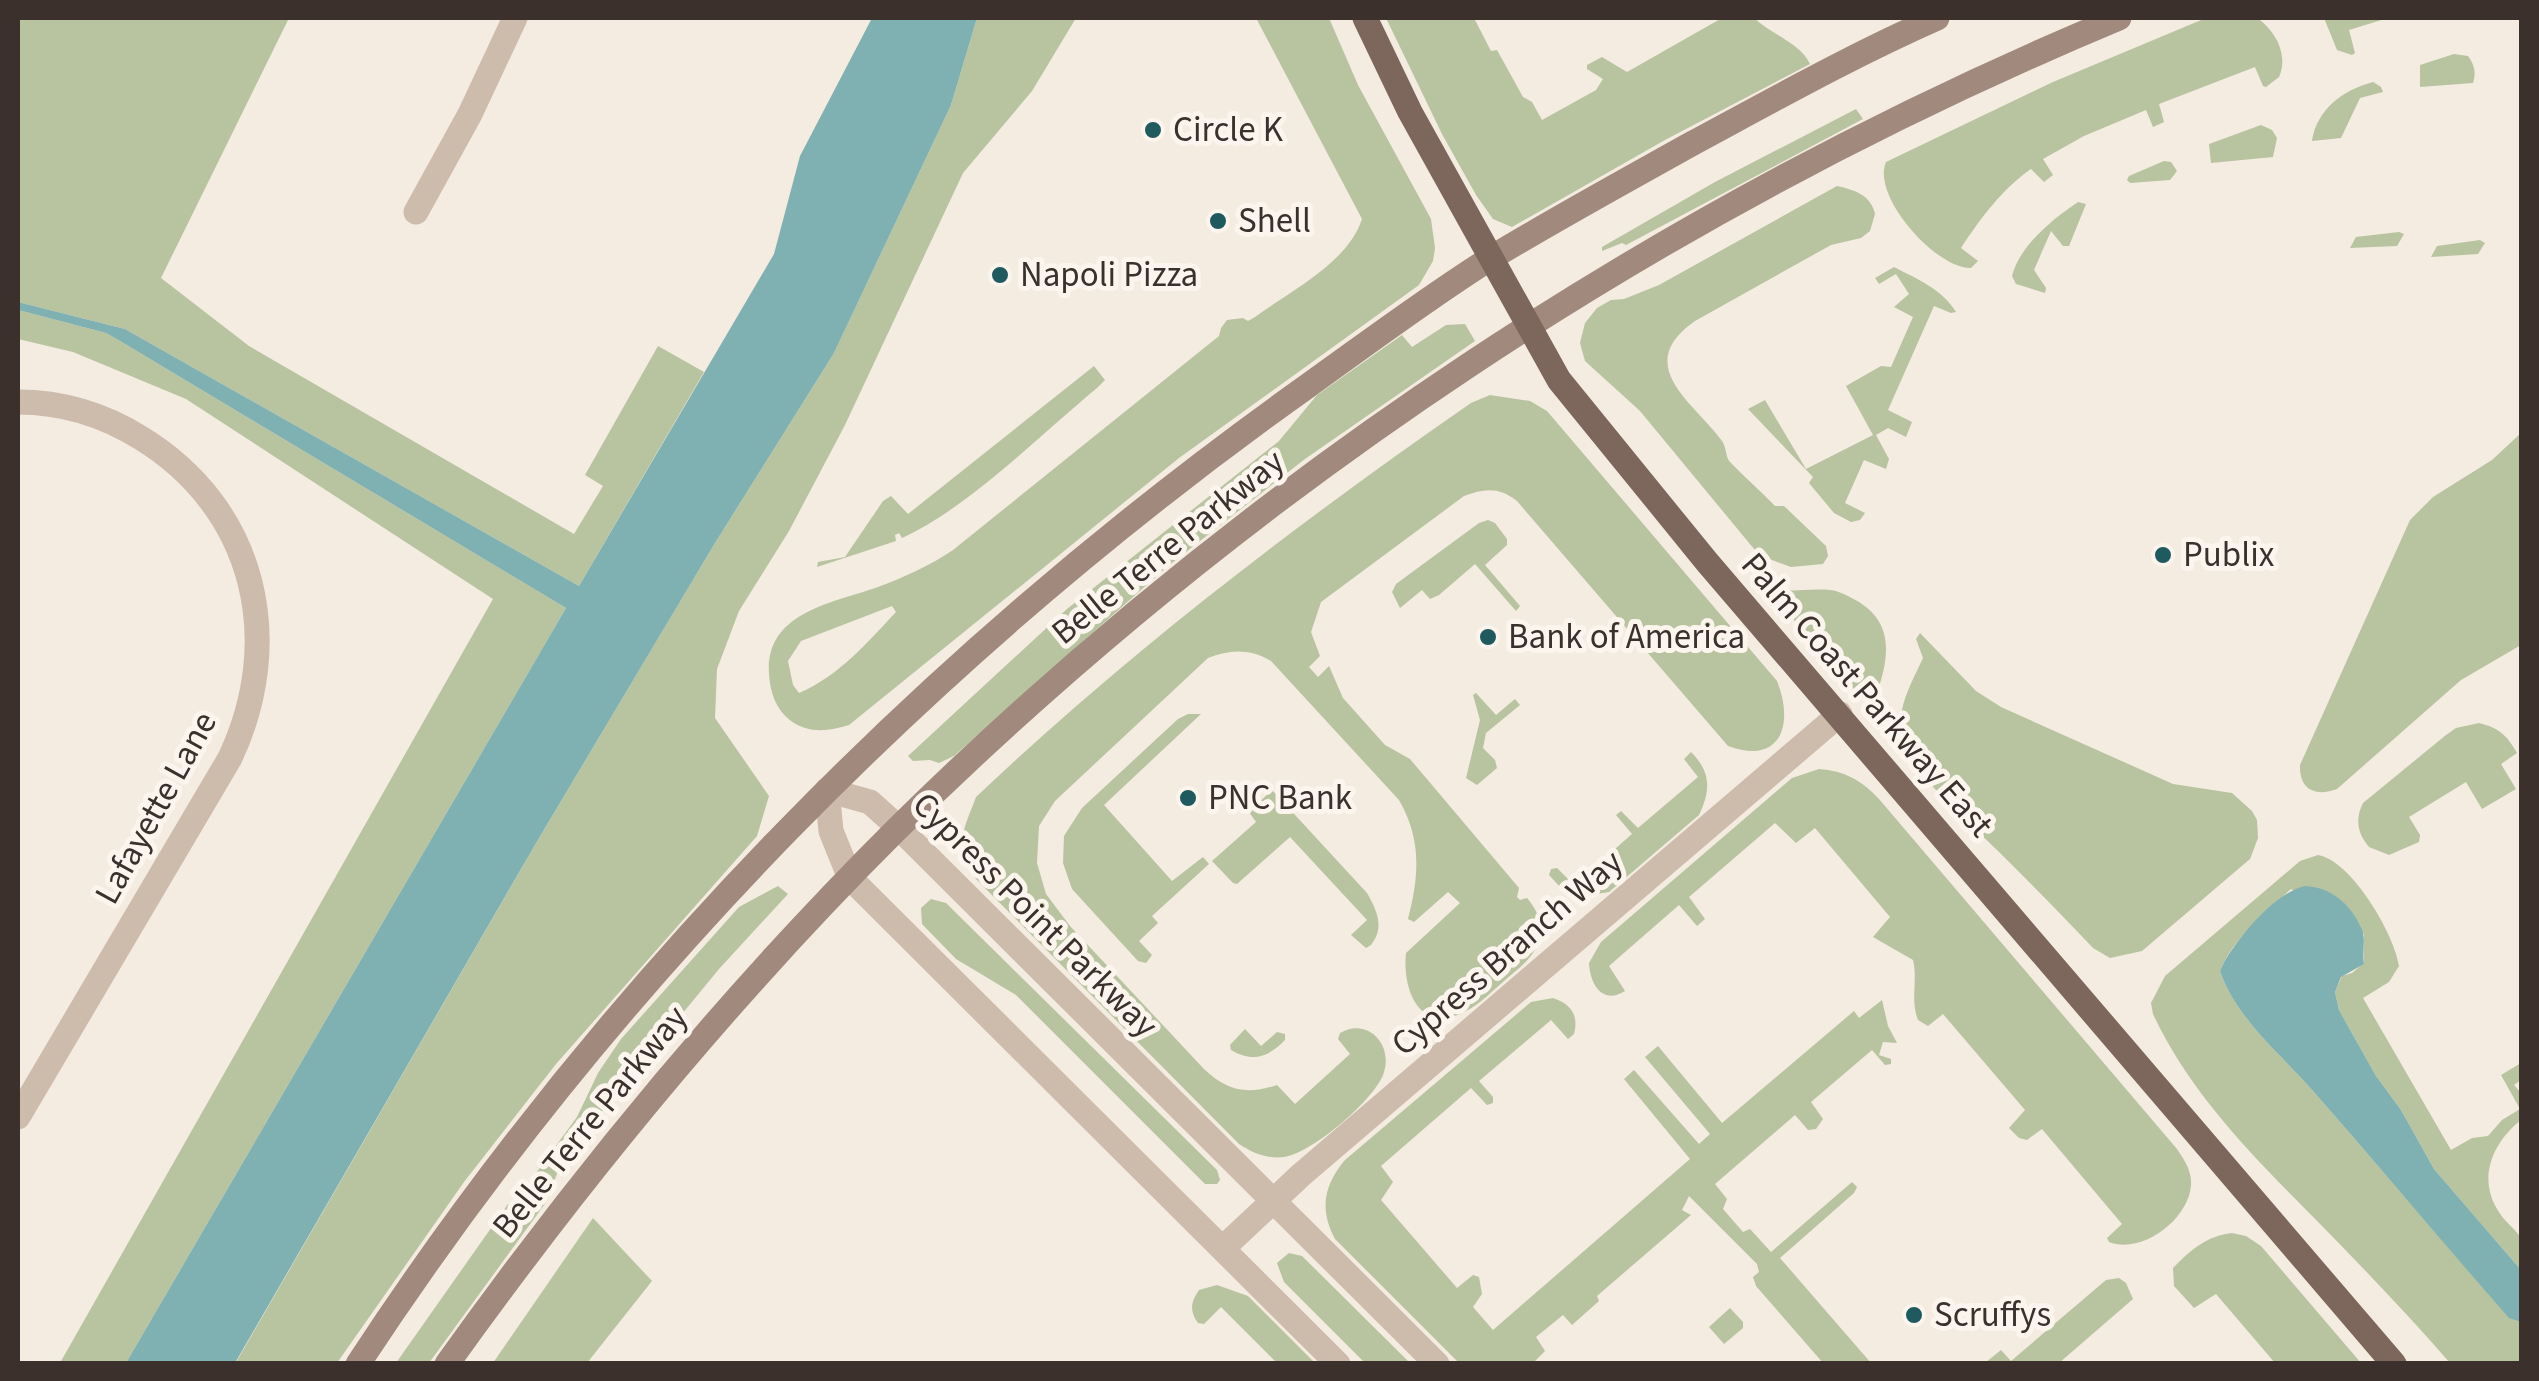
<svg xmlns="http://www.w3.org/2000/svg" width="2539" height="1381" font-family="'Source Sans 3',sans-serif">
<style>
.green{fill:#b8c4a0;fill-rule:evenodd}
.water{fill:#7fb0b2}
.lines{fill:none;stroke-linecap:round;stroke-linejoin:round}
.minor{stroke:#cdbbac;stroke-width:25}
.tertiary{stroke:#cdbbac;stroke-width:25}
.secondary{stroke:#a18a7d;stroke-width:25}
.primary{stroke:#7d675c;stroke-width:25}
.poi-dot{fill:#1f5a5e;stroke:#fbf5ee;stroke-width:4}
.labels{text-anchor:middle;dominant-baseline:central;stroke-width:10;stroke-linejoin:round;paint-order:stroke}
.poi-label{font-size:35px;fill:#3b302b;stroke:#fbf5ee;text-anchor:start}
.street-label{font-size:35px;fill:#3b302b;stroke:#fbf5ee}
</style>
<rect width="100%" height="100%" fill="#f4ebe1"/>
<g class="green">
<path d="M18 18H289L161 278 249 346 574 534 603 486 585 475 658 346 704 372 579 586 125 329 18 302Z"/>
<path d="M977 18H1076L1032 91 963 173 845 425 789 531 739 611 717 669 715 718 769 796 757 836 556 1064 464 1182 337 1363 235 1364 539 838 715 543 834 353 951 105Z"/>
<path d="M1256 18H1329L1358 85 1431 219 1435 248 1433 261 1419 285 1179 458 849 725C829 731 809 734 791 721 776 710 770 692 769 674 765 612 833 603 878 587 905 577 929 566 953 550L1219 336 1221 328 1227 320 1243 318 1248 321 1255 317C1290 291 1348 263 1362 219ZM892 606 896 612C867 643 839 676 799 693L793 685 788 661 801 641Z"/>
<path d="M1386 18H1474L1491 51 1497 50 1523 97 1532 102 1542 120 1596 90 1603 79 1587 69V65L1602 57 1627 72 1722 18H1754C1772 35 1800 43 1810 64L1665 140 1512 227 1493 219 1476 195 1442 134Z"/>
<path d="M2206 18H2257C2275 30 2289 55 2279 77L2266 87 2263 86 2255 67 2159 104 2164 122 2153 127 2146 110 2084 136 2043 159 2053 175 2044 182 2031 169C2002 189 1980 219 1961 248L1978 261 1971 268C1936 269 1871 196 1886 162L2053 82Z"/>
<path d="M2324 18H2388L2349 30 2355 53 2352 55 2337 50Z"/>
<path d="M2454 54 2468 56C2475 66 2476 73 2473 83L2420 87V65Z"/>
<path d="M2373 82 2381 87 2383 92 2360 98 2341 138 2312 141C2317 109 2343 90 2373 82Z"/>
<path d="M1856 109 1863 119 1626 245 1622 243 1602 251V247L1715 182Z"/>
<path d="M2261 125 2272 130 2277 138 2273 157 2211 163 2209 144Z"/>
<path d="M2164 161 2171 162 2177 171 2170 180 2130 183 2127 180 2129 176Z"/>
<path d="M1837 186C1855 190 1871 195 1875 214L1870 231 1861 238 1831 245 1695 321C1631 366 1695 403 1722 441 1727 448 1725 456 1730 462 1744 477 1761 491 1775 506H1784L1826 546 1828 556 1823 564 1791 567 1759 555 1640 411 1585 361 1580 343 1585 323 1597 308 1611 300 1624 299 1659 285Z"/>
<path d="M2078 202 2086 204 2069 246H2063L2051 231 2034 270 2046 288 2045 293 2016 284 2012 276C2020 245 2053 219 2078 202Z"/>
<path d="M2399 232 2404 234 2397 246 2350 248 2356 237Z"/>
<path d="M2480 240 2485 243 2478 254 2431 257 2437 246Z"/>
<path d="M1894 267C1917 279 1942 289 1956 312L1951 313 1934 306 1888 410 1912 422 1906 437 1888 428 1876 435 1889 459 1886 469 1864 460 1845 503 1865 513 1860 520 1851 522 1834 513 1809 483 1813 477 1748 409 1765 400 1806 469 1873 435 1846 386 1881 366 1891 367 1913 317 1894 307 1909 294 1896 274 1879 284 1875 278Z"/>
<path d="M18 310 106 333 120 341 566 608 126 1363H60L493 599 186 399 73 352 18 339Z"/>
<path d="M1465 324 1475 341 1305 459 1168 566 954 756 939 763 930 760 913 761 908 756 1067 609 1279 441 1317 395 1402 335 1412 347 1446 325Z"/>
<path d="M1094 366 1105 380 1097 388C1040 435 968 508 902 538L899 533 895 535 896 541 817 567 818 562 845 557 883 501 891 496 908 514Z"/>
<path d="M1490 395 1530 401 1547 411 1777 681C1794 723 1782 766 1728 746L1517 501C1500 487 1484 488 1464 496L1321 602 1311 632 1320 656 1309 667 1318 677 1329 666 1343 698 1385 745 1410 759 1519 888 1517 897 1520 900 1527 898C1538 911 1543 924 1538 941 1534 959 1516 970 1503 982 1491 992 1480 1004 1466 1011 1420 1036 1402 990 1406 953L1460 903 1448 892 1414 922 1408 919C1419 876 1422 840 1399 800L1271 661C1251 649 1230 649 1208 658L1055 801 1039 826 1037 863 1046 894 1070 926 1204 1069C1227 1091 1247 1095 1277 1085L1295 1104 1350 1054 1338 1039 1340 1033C1367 1017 1393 1044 1384 1072 1377 1098 1311 1154 1284 1157 1266 1159 1253 1153 1239 1144L976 879C952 845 964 830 976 797 1129 652 1298 523 1471 403Z"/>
<path d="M2521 433V645L2461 680 2337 789C2316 797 2299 790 2300 765L2410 520 2433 497 2492 460Z"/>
<path d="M1488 520 1495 523 1507 539V545L1485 565 1520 606 1516 611 1475 564 1439 595 1430 599 1422 590 1400 608 1392 592 1396 584 1479 523Z"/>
<path d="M1767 589C1788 593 1809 588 1830 590 1840 591 1850 597 1859 602 1901 628 1885 672 1871 709Z"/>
<path d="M1920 633 1976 691 2001 707 2173 784 2232 793 2252 811 2257 820 2258 838 2250 859 2142 951 2110 958 2093 948C2061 914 2029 882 1996 849 1968 821 1913 776 1902 738 1895 711 1912 682 1923 658L1916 639Z"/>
<path d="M1476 693 1496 715 1515 699 1520 705 1486 733 1483 748 1495 760 1497 768 1477 785 1466 778 1480 720 1473 695Z"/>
<path d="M1188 714H1201L1104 805 1172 881 1203 857 1209 864 1152 916 1158 923 1139 941 1152 955 1146 963 1138 961 1072 889 1063 863 1064 836 1082 808 1178 719Z"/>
<path d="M2479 723C2499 728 2507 735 2517 753L2501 764 2516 789 2482 809 2466 782 2409 817 2420 835 2419 842 2389 855 2369 847C2357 833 2355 819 2363 803L2446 735 2456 728Z"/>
<path d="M1691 752C1711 772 1711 790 1699 815L1609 892 1578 897 1561 888 1549 875 1551 869 1557 868 1574 885 1632 834 1616 815 1621 811 1638 828 1698 777 1684 759Z"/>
<path d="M1819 769C1845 771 1861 780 1879 799L2177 1149C2185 1161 2192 1171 2191 1185 2189 1219 2142 1255 2109 1242L2107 1238 2122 1224 2042 1129 2027 1140 2019 1138 2009 1128 2025 1110 1943 1014 1928 1026 1918 1020C1910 1000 1918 981 1913 960L1873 937 1890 917 1815 828 1796 843 1775 823 1689 897 1705 919 1697 926 1679 905 1609 966 1625 991C1603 1005 1590 985 1589 963L1601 942 1792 778Z"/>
<path d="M1272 790 1367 893C1377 911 1385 927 1371 945L1366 948 1351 935 1367 920 1290 837 1237 884 1233 883 1212 861 1256 822 1249 812Z"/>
<path d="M2318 855C2351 860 2395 935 2399 966L2389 982 2363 998 2451 1150 2472 1138 2488 1136 2502 1120 2520 1109 2501 1075 2521 1063V1080L2514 1085 2521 1093V1120C2491 1144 2476 1181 2501 1215 2506 1223 2518 1231 2521 1239 2524 1247 2521 1262 2521 1270L2434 1169 2401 1110 2376 1076 2339 1010 2335 992 2342 976 2352 973 2364 963V934L2291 889C2265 913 2234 937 2220 971 2237 1020 2280 1053 2313 1091 2379 1166 2443 1242 2509 1317L2521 1322V1363H2450C2410 1317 2368 1273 2325 1229 2261 1164 2192 1098 2153 1014L2151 1003 2165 976 2300 861Z"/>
<path d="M778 886 788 894 719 969 562 1160 547 1201 429 1363H396L508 1204 512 1206 577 1117 598 1073 621 1039 739 907Z"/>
<path d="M931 899 946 903 1217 1170 1220 1180 1217 1184H1205L1016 995 956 959 922 924 921 908Z"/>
<path d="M1553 998C1571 1004 1579 1015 1574 1034L1568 1039 1551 1020 1479 1081 1493 1097V1103L1487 1105 1471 1088 1381 1166 1393 1182 1381 1200 1457 1288 1473 1275 1479 1277 1482 1294 1473 1307 1493 1330 1690 1159 1624 1079 1634 1070 1699 1144 1710 1134 1645 1057 1658 1046 1722 1123 1854 1011 1859 1018 1882 1000 1888 1026 1897 1043 1883 1042 1879 1055 1891 1059V1064L1885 1065 1872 1050 1811 1102 1823 1119 1816 1129 1808 1130 1795 1115 1715 1184 1727 1199 1723 1209 1743 1232 1750 1229 1771 1252 1852 1182 1857 1187 1854 1193 1780 1258 1871 1363H1823L1756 1286 1753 1277 1759 1272 1757 1264 1689 1196 1682 1210 1691 1215 1597 1296 1599 1301 1572 1325 1563 1315 1536 1337 1545 1351 1533 1363H1459L1335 1239C1319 1209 1324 1185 1345 1160L1531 1002Z"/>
<path d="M1245 1029 1261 1046 1277 1032 1285 1034V1040C1268 1057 1253 1063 1231 1050L1230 1045Z"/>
<path d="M593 1218 652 1281 587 1363H493Z"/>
<path d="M2232 1233 2246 1236 2261 1246 2361 1363H2275L2216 1294 2194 1308 2174 1286 2173 1268C2191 1250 2206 1236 2232 1233Z"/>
<path d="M1289 1253 1302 1256 1410 1363H1365L1284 1282 1277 1263Z"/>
<path d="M2119 1278 2126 1283 2133 1299 2059 1363H1985L2001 1350 2011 1361 2106 1280Z"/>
<path d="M1217 1285 1248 1296 1315 1363H1277L1221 1307 1204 1324 1198 1323C1189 1311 1191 1302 1199 1290Z"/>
<path d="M1730 1308 1743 1322V1328L1724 1344 1709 1327Z"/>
</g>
<g class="water">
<path d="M872 18H977L951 105 834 353 715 543 539 838 235 1363H126L566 608 120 341 106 333 18 310V302L125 329 579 586 774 254 800 156Z"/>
<path d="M2305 886C2331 887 2352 905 2362 930 2366 939 2362 953 2364 964L2341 977 2335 992 2339 1010 2376 1076 2401 1110 2434 1169 2521 1270V1322L2509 1318C2443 1243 2379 1166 2313 1091 2280 1053 2237 1020 2220 971 2232 943 2275 892 2305 886Z"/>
</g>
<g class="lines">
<g class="minor">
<path d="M416 212 470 114 515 18"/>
<path d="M18 402C61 402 104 415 141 438 255 508 286 639 230 758L18 1117"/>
<path d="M1223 1248 1301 1175 1840 714"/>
</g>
<path class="tertiary" d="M1338 1364 850 878 831 831 827 790 870 802 899 828 1437 1364"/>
<g class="secondary">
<path d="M358 1364C610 980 936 650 1309 385 1369 342 1429 297 1491 258 1557 218 1625 181 1693 143 1773 100 1853 55 1937 18"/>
<path d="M447 1364C583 1174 732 993 897 829 1247 484 1665 207 2119 18"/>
</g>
<path class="primary" d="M1365 18 1410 112 1559 380 1707 562 2394 1364"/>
</g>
<g class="poi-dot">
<circle cx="1153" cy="130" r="10"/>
<circle cx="1218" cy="221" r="10"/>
<circle cx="1000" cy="275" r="10"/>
<circle cx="2163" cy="555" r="10"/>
<circle cx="1488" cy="637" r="10"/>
<circle cx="1188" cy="798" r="10"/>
<circle cx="1914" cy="1315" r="10"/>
</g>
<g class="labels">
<g class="poi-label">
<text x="1173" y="130">Circle K</text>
<text x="1238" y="221">Shell</text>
<text x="1020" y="275">Napoli Pizza</text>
<text x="2183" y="555">Publix</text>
<text x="1508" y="637">Bank of America</text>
<text x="1208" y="798">PNC Bank</text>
<text x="1934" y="1315">Scruffys</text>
</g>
<g class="street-label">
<text transform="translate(1168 547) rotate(-39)">Belle Terre Parkway</text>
<text transform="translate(1867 695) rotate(49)">Palm Coast Parkway East</text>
<text transform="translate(156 808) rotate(-61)">Lafayette Lane</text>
<text transform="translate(1035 915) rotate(45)">Cypress Point Parkway</text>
<text transform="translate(1507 953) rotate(-41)">Cypress Branch Way</text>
<text transform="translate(590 1122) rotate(-51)">Belle Terre Parkway</text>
</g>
</g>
<rect width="2539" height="1381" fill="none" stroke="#3b302b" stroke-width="40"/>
</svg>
